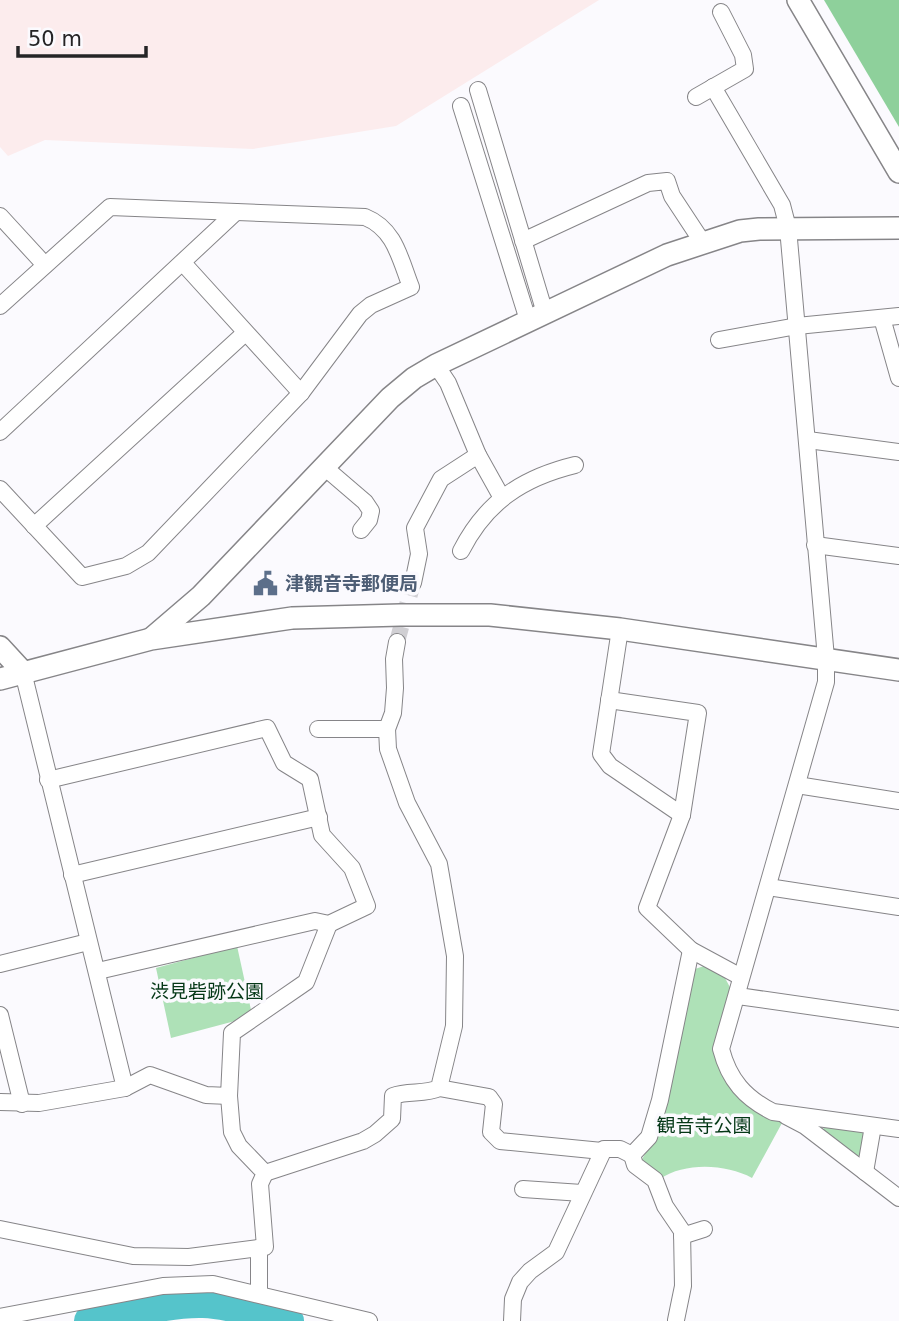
<svg xmlns="http://www.w3.org/2000/svg" width="899" height="1321" font-family="'DejaVu Sans','Noto Sans JP',sans-serif">
<style>
.education{fill:#fceced}
.green{fill:#aee1b7}
.forest{fill:#8ed09b}
.lines{fill:none;stroke-linecap:round;stroke-linejoin:round}
.river{stroke:#55c4cb;stroke-width:32}
.street-tunnel{stroke:#d0cfd3;stroke-width:16;stroke-dasharray:16 8;stroke-linecap:butt}
.street-casing{stroke:#868588;stroke-width:18}
.secondary-casing{stroke:#868588;stroke-width:24}
.street{stroke:#fff;stroke-width:16}
.secondary{stroke:#fff;stroke-width:21}
.labels{text-anchor:middle;dominant-baseline:central;stroke-width:7;stroke-linejoin:round;paint-order:stroke}
.service-label{font-size:19px;font-weight:bold;fill:#4e5e75;stroke:#fbfafe;text-anchor:start}
.park-label{font-size:19px;fill:#043716;stroke:#fbfafe}
</style>
<rect width="100%" height="100%" fill="#fbfafe"/>
<path class="education" d="M0 0H599L396 126 253 149 45 140 8 156 0 147Z"/>
<g class="green">
<path d="M237 946 251 1010 235 1021 171 1038 156 968Z"/>
<path d="M704 966 725 978 732 991 723 1074 735 1095 743 1102 754 1110 782 1123 752 1178C726 1164 685 1162 660 1179L640 1163 655 1136 692 970Z"/>
<path d="M827 1125 860 1129 865 1136 861 1162 822 1130Z"/>
</g>
<path class="forest" d="M824 0H899V127Z"/>
<g class="lines">
<path class="river" d="M90 1321C127 1314 166 1301 203 1302 231 1303 260 1314 288 1321"/>
<path class="street-tunnel" d="M397 642 413 583"/>
<defs>
<g id="street">
<path d="M713 87 782 205 788 228 826 658V682L721 1049C729 1080 745 1098 773 1112L899 1129"/>
<path d="M478 90 545 313"/>
<path d="M696 97 745 69 743 55 721 12"/>
<path d="M461 106 528 320"/>
<path d="M0 216 45 265"/>
<path d="M523 241 648 183 667 181 672 196 703 243"/>
<path d="M183 263 301 393"/>
<path d="M0 306 110 207 365 217C395 229 400 259 411 287L371 305 360 314 301 393 148 553 126 566 82 577 0 489"/>
<path d="M882 318 899 378"/>
<path d="M719 340 797 326 899 316"/>
<path d="M436 365 448 383 478 455 502 498"/>
<path d="M0 432 236 212"/>
<path d="M808 440 899 452"/>
<path d="M323 466 365 502 371 511 369 520 361 530"/>
<path d="M34 526 245 333"/>
<path d="M815 545 899 556"/>
<path d="M461 551C486 502 522 478 575 465"/>
<path d="M413 583 419 554 415 528 441 479 478 455"/>
<path d="M620 629 601 754 610 766 682 815"/>
<path d="M23 672 125 1088"/>
<path d="M609 700 698 713 682 815 647 908 691 950 741 977"/>
<path d="M318 729H387"/>
<path d="M48 780 267 728 284 763 310 779 322 835 352 868 367 906 329 924 315 921 98 971"/>
<path d="M797 785 899 801"/>
<path d="M72 875 319 817"/>
<path d="M768 887 899 907"/>
<path d="M0 964 88 942"/>
<path d="M738 996 899 1019"/>
<path d="M0 1015 22 1104"/>
<path d="M439 1088 489 1097 494 1104 491 1132 500 1141 602 1151"/>
<path d="M229 1096 232 1132 239 1146 265 1173 260 1184 265 1247 259 1248V1293"/>
<path d="M0 1102 39 1103 125 1088 150 1075 206 1095 229 1096 232 1033 306 982 329 924"/>
<path d="M786 1116 805 1126 899 1198"/>
<path d="M632 1155 635 1165 655 1180 665 1206 682 1231 683 1286 676 1320"/>
<path d="M865 1172 873 1126"/>
<path d="M265 1173 363 1141 375 1134 392 1119 393 1096C408 1090 425 1095 439 1088L454 1026 455 956 439 864 407 803 388 749 387 729 393 713 395 688 394 659 397 642"/>
<path d="M523 1189 582 1193"/>
<path d="M0 1229 133 1256 189 1257 259 1248"/>
<path d="M682 1236 704 1229"/>
<path d="M0 1317 163 1286 213 1284 369 1321"/>
<path d="M512 1321 513 1299 520 1282 530 1271 556 1252 604 1149H620L632 1155 649 1137 660 1100 691 950"/>
</g>
<g id="secondary">
<path d="M798 0 899 172"/>
<path d="M152 638 201 596 390 398 414 378 436 365 667 255 740 231 759 229 899 228"/>
<path d="M0 647 23 672"/>
<path d="M0 679 151 639 292 618 400 615H490L620 629 899 670"/>
</g>
</defs>
<use href="#street" class="street-casing"/>
<use href="#secondary" class="secondary-casing"/>
<use href="#street" class="street"/>
<use href="#secondary" class="secondary"/>
</g>
<defs>
<symbol id="civic-bare" viewBox="-9 -9 18 18"><path d="M-.6-6.5H3V-4.5H.6V-3L4-1V1h2V6H-6V1h2V-1L-.6-3ZM-1.2 2.5V6h2.4V2.5Z" fill="#5c6f8a" stroke="#fbfafe" stroke-width="2.5" paint-order="stroke"/></symbol>
</defs>
<g fill-rule="evenodd">
<use href="#civic-bare" x="248" y="566" width="35" height="35"/>
</g>
<g class="labels">
<g class="service-label">
<text x="285" y="583">津観音寺郵便局</text>
</g>
<g class="park-label">
<text x="207" y="991">渋見砦跡公園</text>
<text x="704" y="1125">観音寺公園</text>
</g>
</g>
<path d="M18 46v10h128v-10" fill="none" stroke="#252426" stroke-width="3.5"/>
<text x="28" y="46" font-size="21" fill="#252426" stroke="#fbfafe" stroke-width="5" paint-order="stroke">50 m</text>
</svg>
